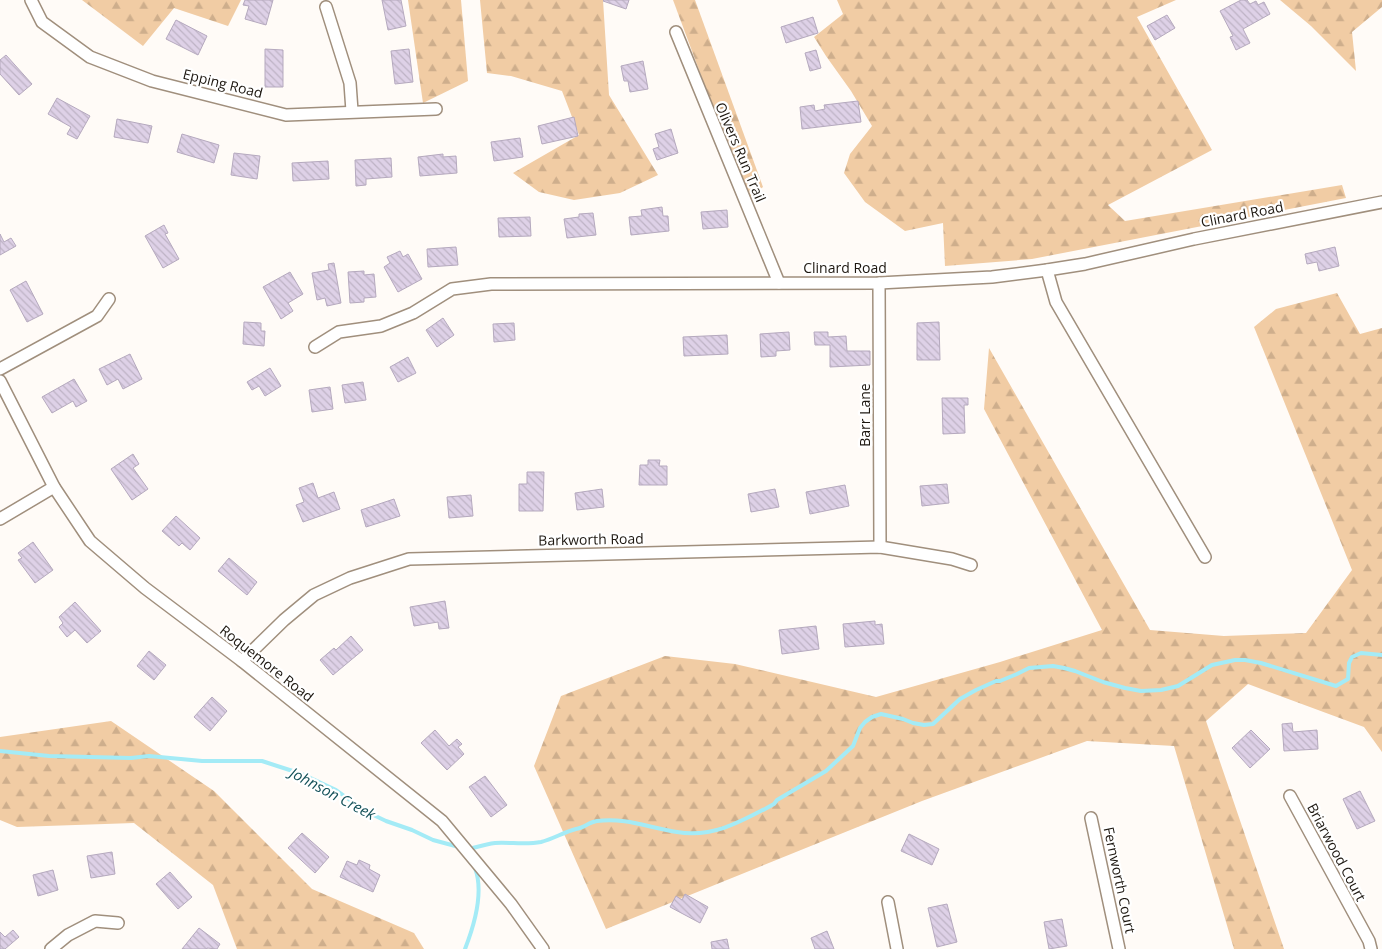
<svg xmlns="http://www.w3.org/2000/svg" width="1382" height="949" font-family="'Open Sans',sans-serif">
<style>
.forest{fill:url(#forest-firs)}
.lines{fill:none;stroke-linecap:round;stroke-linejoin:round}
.stream{stroke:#a4ebf6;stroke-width:4}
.building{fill:url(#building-back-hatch);stroke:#b5a9be}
.minor-casing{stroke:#a08f7d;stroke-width:14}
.minor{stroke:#fff;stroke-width:11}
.labels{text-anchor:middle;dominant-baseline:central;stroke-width:4.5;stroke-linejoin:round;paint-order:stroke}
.street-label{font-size:14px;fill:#1c160f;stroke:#fff}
.water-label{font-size:15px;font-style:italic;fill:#145159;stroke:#fff}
</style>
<defs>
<pattern id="forest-firs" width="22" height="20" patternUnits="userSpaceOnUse" patternTransform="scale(1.25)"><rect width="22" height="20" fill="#f1cca4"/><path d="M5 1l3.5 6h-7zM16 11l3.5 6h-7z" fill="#ceae8c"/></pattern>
<pattern id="building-back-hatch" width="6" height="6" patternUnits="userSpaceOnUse" patternTransform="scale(1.25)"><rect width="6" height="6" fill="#ded1e7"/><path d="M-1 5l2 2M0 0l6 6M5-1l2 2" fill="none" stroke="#beb3c5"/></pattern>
</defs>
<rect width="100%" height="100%" fill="#fffbf7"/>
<g class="forest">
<path d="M82 0H241L228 26 174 8 143 46Z"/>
<path d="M408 0H461L468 81 423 103Z"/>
<path d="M480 0H603L609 95 658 175 620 193 574 200 539 192 513 173 579 135 562 91 511 76 487 73Z"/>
<path d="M673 0H695L763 187 747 199Z"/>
<path d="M837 0H1176L1137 17 1212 150 1108 205 1125 221 1342 185 1346 198 1032 259 945 266 943 223 905 231 865 202 844 173 850 154 872 126 851 91 826 56 814 37 843 14Z"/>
<path d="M1280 0H1382V7L1352 32 1356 71 1311 26Z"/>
<path d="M1337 293 1360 334 1382 328V752L1364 727 1248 684 1206 721 1284 949H1234L1174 746 1087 741 922 801 606 929 534 766 561 696 665 656 735 664 876 697 1000 662 1102 630 984 409 989 348 1150 630 1224 636 1306 633 1352 570 1254 327 1276 309Z"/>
<path d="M111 721 214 791 312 889 414 933 424 949H237L213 885 134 823 17 827 0 820V737Z"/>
</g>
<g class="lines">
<g class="stream">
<path d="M0 751 49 756 131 758 149 756 202 761H262L302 774 336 790 365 811 386 821 412 830 433 840 459 847"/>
<path d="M469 849C477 847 486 844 495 843 510 842 526 845 541 842 553 839 564 832 576 829 584 828 589 822 597 821 625 817 650 828 677 832 714 838 742 821 774 804L777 800 826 771 853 746 860 728 865 722 872 717 881 714 903 719 913 723 924 725 933 724 960 699 976 690 996 681H1000L1017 674 1029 668 1053 666 1064 668 1075 671 1103 682 1125 688 1141 691 1161 690 1178 686 1212 665 1235 660H1245L1261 663 1336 686 1348 679 1349 663 1352 657 1361 653 1382 655"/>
<path d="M465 949C474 926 484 892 475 868"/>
</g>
</g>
<g class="building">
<path d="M245 0H273L266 25 245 19 249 6 243 5Z"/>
<path d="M382 0H401L406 26 388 30Z"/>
<path d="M604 0H629L626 9 603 1Z"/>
<path d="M1241 0H1247L1250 4 1256 1 1258 5 1264 2 1270 14 1243 29 1250 43 1236 50 1230 37 1233 36 1220 11Z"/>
<path d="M1167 15 1175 28 1155 40 1147 26Z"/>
<path d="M813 17 818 33 786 43 781 27Z"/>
<path d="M176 20 207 36 198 55 166 39Z"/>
<path d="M265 49 283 50V87H265Z"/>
<path d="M409 49 413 82 395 84 391 51Z"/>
<path d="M816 50 821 68 810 71 805 53Z"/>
<path d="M6 55 32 84 19 95 0 74V60Z"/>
<path d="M643 61 648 89 630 92 628 81H624L621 66Z"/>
<path d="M57 98 90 116 77 139 67 134 71 127 48 114Z"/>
<path d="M858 101 861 122 802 129 800 107 814 105 815 111 825 109 824 105Z"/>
<path d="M574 117 578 136 542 144 538 126Z"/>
<path d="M117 119 152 126 148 143 114 137Z"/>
<path d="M671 129 678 153 657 160 653 149 659 147 655 134Z"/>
<path d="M182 134 219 145 214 163 177 152Z"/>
<path d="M520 138 523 157 494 161 491 142Z"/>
<path d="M234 153 260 156 257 179 231 175Z"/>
<path d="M443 154V157L456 156 457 173 420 176 418 157Z"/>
<path d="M391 158 392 177 366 179V185L356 186 355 160Z"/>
<path d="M328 161 329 179 293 181 292 163Z"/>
<path d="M662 207 663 216H668L669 231 631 235 629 217 642 216 641 210Z"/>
<path d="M727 210 728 227 703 229 701 212Z"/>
<path d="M593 213 596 235 567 238 564 219 579 217V214Z"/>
<path d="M530 217 531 236 499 237 498 218Z"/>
<path d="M164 225 168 233 165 234 179 259 163 268 145 236Z"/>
<path d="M0 234 4 242 11 238 16 246 0 255Z"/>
<path d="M456 247 458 265 428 267 427 249Z"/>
<path d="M1335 247 1339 266 1319 271 1317 262 1307 264 1305 254Z"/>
<path d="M400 251 403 257 408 254 422 279 398 292 384 267 390 263 387 257Z"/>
<path d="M334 263 341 303 327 306 325 298 317 300 312 273 329 270 328 264Z"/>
<path d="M364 271V275L374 274 376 297 364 298V302L350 303 348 272Z"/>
<path d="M290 272 303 294 288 303 293 311 281 319 263 287Z"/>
<path d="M26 281 43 314 27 322 10 290Z"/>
<path d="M443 318 454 335 437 347 426 330Z"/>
<path d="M244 322 261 323V331H265L264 346 243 344Z"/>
<path d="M939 322 940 360H917V323Z"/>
<path d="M514 323 515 340 494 342 493 324Z"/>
<path d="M789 332 790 350 776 351V356L761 357 760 334Z"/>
<path d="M814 332H828V337L846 336 847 351H870V365L830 367V345H815Z"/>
<path d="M727 335 728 354 684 356 683 337Z"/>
<path d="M130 354 142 379 123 389 118 379 107 385 99 369Z"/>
<path d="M408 357 416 373 398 382 390 367Z"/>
<path d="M270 368 281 386 265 396 259 386 252 390 247 382Z"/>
<path d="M74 379 87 401 76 407 73 401 52 413 42 397Z"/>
<path d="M363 382 366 400 345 403 342 385Z"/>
<path d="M330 387 333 409 312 412 309 390Z"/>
<path d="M942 398H968V405H964L965 433 943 434Z"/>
<path d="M133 454 139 464 133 468 148 489 132 500 111 469Z"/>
<path d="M648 460H660L659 466H667V485H639L640 465H648Z"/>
<path d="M527 472H544L543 511H519V484H527Z"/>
<path d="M313 483 318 498 334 492 340 509 303 522 296 505 304 502 299 488Z"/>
<path d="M947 484 949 503 922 506 920 486Z"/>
<path d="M845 485 849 506 810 514 806 492Z"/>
<path d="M602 489 604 507 577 510 575 493Z"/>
<path d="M775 489 779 507 751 512 748 494Z"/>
<path d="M471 495 473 516 449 518 447 497Z"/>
<path d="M394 499 400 516 366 527 361 510Z"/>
<path d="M176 516 200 538 190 550 182 543 179 546 162 531Z"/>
<path d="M33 542 53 570 35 583 18 560 22 558 18 553Z"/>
<path d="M229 558 257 582 247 595 218 571Z"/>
<path d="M445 601 449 628 439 629 438 622 414 626 410 607Z"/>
<path d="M75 602 101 631 87 643 75 630 67 637 59 627 63 623 59 617Z"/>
<path d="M875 621V625L882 624 884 644 845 647 843 624Z"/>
<path d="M816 626 819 649 782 654 779 630Z"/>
<path d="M351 636 363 650 333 675 320 660 334 648 336 650Z"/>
<path d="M149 651 166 665 154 680 137 666Z"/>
<path d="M212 697 227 711 210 731 194 717Z"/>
<path d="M1292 723 1293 732 1317 730 1318 749 1284 751 1282 724Z"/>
<path d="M435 730 449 746 457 739 462 744 458 747 464 754 447 770 421 743Z"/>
<path d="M1251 730 1270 749 1250 768 1232 748Z"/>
<path d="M485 776 507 805 491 817 469 787Z"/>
<path d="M1360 791 1375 821 1357 829 1343 799Z"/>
<path d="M302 833 329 857 315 873 288 848Z"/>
<path d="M909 834 939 849 932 865 901 851Z"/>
<path d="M112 852 115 874 91 878 87 856Z"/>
<path d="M359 860 370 865 369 869 380 875 373 892 340 877 347 861 357 865Z"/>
<path d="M53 870 58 890 38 896 33 875Z"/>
<path d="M170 872 192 897 178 909 156 884Z"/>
<path d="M685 894 708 907 700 923 670 907 676 896 682 900Z"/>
<path d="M947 904 957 942 937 947 928 908Z"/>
<path d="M1062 919 1067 946 1049 949 1044 922Z"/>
<path d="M199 928 220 944 217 949 207 948V949H182Z"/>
<path d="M13 930 19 937 5 949H0V932L5 937Z"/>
<path d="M827 931 834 949H815L811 938Z"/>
<path d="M727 939 729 949H712L711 942Z"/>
</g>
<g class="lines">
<defs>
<g id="minor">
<path d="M31 0 42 22 90 57 152 81 286 115 436 109"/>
<path d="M326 7 350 83 352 111"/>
<path d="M676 32 779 283"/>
<path d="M1047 270 1056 302 1205 557"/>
<path d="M879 283 880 547"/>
<path d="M315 347 339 332 381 326 413 313 452 289 491 284 879 283 992 277 1047 270 1085 264 1194 239 1382 202"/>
<path d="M0 369 97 316 109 299"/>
<path d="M0 381 54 487 90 541 145 588 242 661 442 821 511 904 543 949"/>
<path d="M0 519 54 487"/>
<path d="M242 661 284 620 314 595 350 578 409 559 880 547 952 559 971 565"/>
<path d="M1290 796 1369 941 1371 949"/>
<path d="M1091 818 1119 949"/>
<path d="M888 902 897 949"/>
<path d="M51 949 68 935 95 921 118 923"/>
</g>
</defs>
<use href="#minor" class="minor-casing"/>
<use href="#minor" class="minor"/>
</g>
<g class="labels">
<g class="street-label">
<text transform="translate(223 83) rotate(14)">Epping Road</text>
<text transform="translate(741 152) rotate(67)">Olivers Run Trail</text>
<text transform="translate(1242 214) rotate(-11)">Clinard Road</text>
<text x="845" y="267">Clinard Road</text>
<text transform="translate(864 415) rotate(-90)">Barr Lane</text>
<text transform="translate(591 539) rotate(-1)">Barkworth Road</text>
<text transform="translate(267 663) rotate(38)">Roquemore Road</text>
<text transform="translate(1337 852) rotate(62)">Briarwood Court</text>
<text transform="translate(1120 880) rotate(78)">Fernworth Court</text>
</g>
<g class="water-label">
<text transform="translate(333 793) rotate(28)">Johnson Creek</text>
</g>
</g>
</svg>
